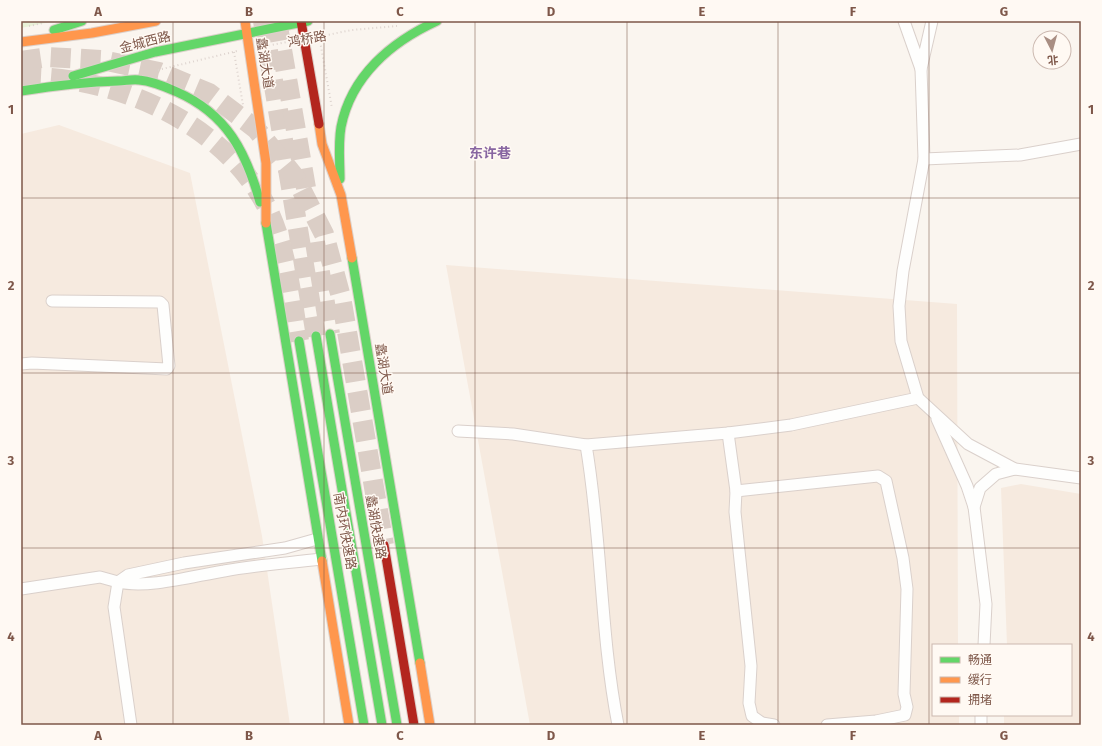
<svg xmlns="http://www.w3.org/2000/svg" width="1102" height="746" font-family="'Fira Sans','Noto Sans SC',sans-serif">
<style>
.residential{fill:#f6eadf}
.green{fill:#e9f2d8}
.lines{fill:none;stroke-linecap:round;stroke-linejoin:round}
.highway-tunnel{stroke:#dbcec6;stroke-width:20;stroke-dasharray:20 10;stroke-linecap:butt}
.street-casing{stroke:#dad0cb;stroke-width:13}
.fast-casing{stroke:#dcd0ca;stroke-width:11}
.slow-casing{stroke:#dcd0ca;stroke-width:11}
.jam-casing{stroke:#dcd0ca;stroke-width:11}
.path{stroke:#ddd3ce;stroke-width:2;stroke-dasharray:1 3;stroke-linecap:butt}
.street{stroke:#fefefd;stroke-width:11}
.fast{stroke:#63d668;stroke-width:9}
.slow{stroke:#ff974d;stroke-width:9}
.jam{stroke:#b3261e;stroke-width:9}
.grid{fill:none;stroke:#7e5749;stroke-width:1;stroke-opacity:0.55}
.labels{text-anchor:middle;dominant-baseline:central;stroke-width:3;stroke-linejoin:round;paint-order:stroke}
.street-label{font-size:13px;fill:#7e5749;stroke:#fff9f3}
.neighbourhood-label{font-size:14px;font-weight:bold;fill:#8765a1;stroke:#fff9f3}
.neatline{fill:none;stroke:#7e5749;stroke-width:1.5}
.grid-label{font-size:13px;text-anchor:middle;font-weight:bold;fill:#7e5749}
</style>
<rect width="100%" height="100%" fill="#faf5ef"/>
<g class="residential">
<path d="M59 125 190 173 262 536 290 725H21V134Z"/>
<path d="M446 265 957 304 958 645H933V715H959V725H530Z"/>
<path d="M1021 484 1081 494V725H1004V715H1071V645H1007L1001 488Z"/>
</g>
<path class="green" d="M21 21H55L21 28Z"/>
<g class="lines">
<g class="highway-tunnel">
<path d="M263 21 316 336"/>
<path d="M277 21 306 188"/>
<path d="M21 61 48 57 102 60 159 72 209 93 256 129 295 177 324 234 341 297 384 545"/>
<path d="M21 77C110 75 215 118 262 198 286 240 291 294 299 341"/>
<path d="M315 242 330 334"/>
</g>
<defs>
<g id="street">
<path d="M904 21 921 69 932 21"/>
<path d="M921 69 924 159 903 271 899 306 901 341 918 398 968 444 1015 469 1081 478"/>
<path d="M924 159 1020 155 1081 144"/>
<path d="M21 364 32 363 167 369 169 366 163 305 160 302 52 301"/>
<path d="M937 419 967 486 974 507"/>
<path d="M458 431 513 434 586 445 728 433 791 425 918 398"/>
<path d="M728 433 736 491 735 512 751 666 749 703 752 716 762 723 774 725"/>
<path d="M586 445C602 538 600 633 618 725"/>
<path d="M736 491 878 476 886 481 903 558 907 589 904 694 907 707 905 715 876 721 827 725"/>
<path d="M317 539 285 548 184 563 128 575 118 582C148 589 193 576 224 571 256 565 289 563 321 559"/>
<path d="M21 589 100 577 118 582 114 607 131 725"/>
<path d="M984 645 986 604 974 507 980 488 996 474 1015 469"/>
<path d="M981 715V725"/>
</g>
<g id="fast">
<path d="M54 30 82 21"/>
<path d="M73 76 155 52 308 21"/>
<path d="M21 91C53 86 85 82 118 81 125 81 132 79 139 80 152 81 166 87 177 92 227 114 246 152 260 202"/>
<path d="M340 179C340 162 338 144 341 127 351 76 391 42 437 21"/>
<path d="M266 223 322 561"/>
<path d="M352 258 420 663"/>
<path d="M330 334 397 725"/>
<path d="M316 336 382 725"/>
<path d="M299 341 364 725"/>
</g>
<g id="slow">
<path d="M245 21 266 163V223"/>
<path d="M21 42 92 33 156 21"/>
<path d="M319 124 322 144 341 195 352 258"/>
<path d="M322 561 349 725"/>
<path d="M420 663 430 725"/>
</g>
<g id="jam">
<path d="M301 21 319 124"/>
<path d="M384 545 414 725"/>
</g>
</defs>
<use href="#street" class="street-casing"/>
<use href="#fast" class="fast-casing"/>
<use href="#slow" class="slow-casing"/>
<use href="#jam" class="jam-casing"/>
<g class="path">
<path d="M29 26 43 23"/>
<path d="M318 30 332 108"/>
<path d="M317 37 352 30 397 26"/>
<path d="M261 47 292 41"/>
<path d="M234 52 243 105"/>
<path d="M158 70 237 51"/>
</g>
<use href="#street" class="street"/>
<use href="#fast" class="fast"/>
<use href="#slow" class="slow"/>
<use href="#jam" class="jam"/>
</g>
<path class="grid" d="M173 21V725M324 21V725M475 21V725M627 21V725M778 21V725M929 21V725M21 198H1081M21 373H1081M21 548H1081"/>
<g class="labels">
<g class="street-label">
<text transform="translate(307 39) rotate(-10)">鸿桥路</text>
<text transform="translate(145 42) rotate(-14)">金城西路</text>
<text transform="translate(265 63) rotate(81)">蠡湖大道</text>
<text transform="translate(384 369) rotate(81)">蠡湖大道</text>
<text transform="translate(376 527) rotate(80)">蠡湖快速路</text>
<text transform="translate(345 531) rotate(80)">南内环快速路</text>
</g>
<g class="neighbourhood-label">
<text x="490" y="153">东许巷</text>
</g>
</g>
<rect width="1102" height="746" fill="none" stroke="#fff9f3" stroke-width="44"/>
<rect x="932" y="644" width="140" height="72" fill="#fff9f3" stroke="#cbb8af"/>
<rect x="940" y="657" width="20" height="6" fill="#63d668" stroke="#cbb8af"/>
<text x="968" y="664" font-size="12" fill="#7e5749">畅通</text>
<rect x="940" y="677" width="20" height="6" fill="#ff974d" stroke="#cbb8af"/>
<text x="968" y="684" font-size="12" fill="#7e5749">缓行</text>
<rect x="940" y="697" width="20" height="6" fill="#b3261e" stroke="#cbb8af"/>
<text x="968" y="704" font-size="12" fill="#7e5749">拥堵</text>
<g transform="translate(1052 50) rotate(174)"><circle r="19" fill="#fff9f3" stroke="#cbb8af"/>
<path d="M0-3L7 15L0 10L-7 15Z" fill="#a98e83"/>
<text y="-6" font-size="11" font-weight="bold" text-anchor="middle" fill="#7e5749">北</text>
</g>
<rect x="22" y="22" width="1058" height="702" class="neatline"/>
<g class="grid-label">
<text x="98" y="16">A</text>
<text x="249" y="16">B</text>
<text x="400" y="16">C</text>
<text x="551" y="16">D</text>
<text x="702" y="16">E</text>
<text x="853" y="16">F</text>
<text x="1004" y="16">G</text>
<text x="11" y="114">1</text>
<text x="1091" y="114">1</text>
<text x="11" y="290">2</text>
<text x="1091" y="290">2</text>
<text x="11" y="465">3</text>
<text x="1091" y="465">3</text>
<text x="11" y="641">4</text>
<text x="1091" y="641">4</text>
<text x="98" y="740">A</text>
<text x="249" y="740">B</text>
<text x="400" y="740">C</text>
<text x="551" y="740">D</text>
<text x="702" y="740">E</text>
<text x="853" y="740">F</text>
<text x="1004" y="740">G</text>
</g>
</svg>
